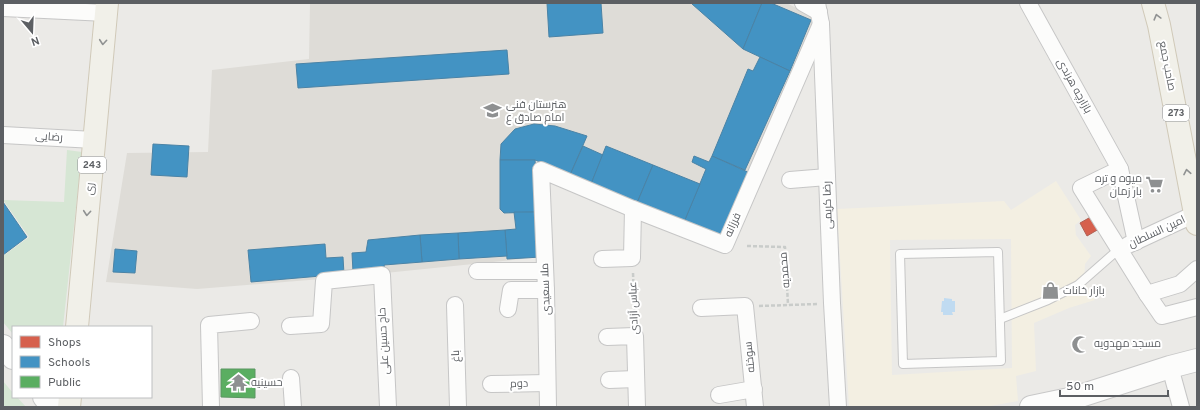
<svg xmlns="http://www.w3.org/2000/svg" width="1200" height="410" font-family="Overpass,Cairo,sans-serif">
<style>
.commercial{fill:#f3efe2;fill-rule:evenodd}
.education{fill:#dedcd7}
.green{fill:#d6e6d4}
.water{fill:#c0dbf1}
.shops{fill:#d6604d;stroke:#b16054}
.schools{fill:#4393c3;stroke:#4a83a6}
.public{fill:#5aae61;stroke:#5b9662}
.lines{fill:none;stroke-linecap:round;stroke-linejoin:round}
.lane-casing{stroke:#c6c6c6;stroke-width:10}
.street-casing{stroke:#c6c6c6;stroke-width:18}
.secondary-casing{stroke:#c8c8c8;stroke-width:24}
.primary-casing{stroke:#d0c9b8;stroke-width:24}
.path{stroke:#c9ccca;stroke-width:2.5;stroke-dasharray:4 2;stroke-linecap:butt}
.lane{stroke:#fcfcfb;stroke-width:8}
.street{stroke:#fcfcfb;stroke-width:16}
.secondary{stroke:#fcfcfb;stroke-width:22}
.primary{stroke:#f1f0e9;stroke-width:22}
.oneway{stroke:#909292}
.labels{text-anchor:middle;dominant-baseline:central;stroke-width:4;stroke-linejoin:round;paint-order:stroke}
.shield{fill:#fff;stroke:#8d8f92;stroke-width:1}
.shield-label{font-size:10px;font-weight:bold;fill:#5c5f63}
.street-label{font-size:11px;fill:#5c5f63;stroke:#fff}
.poi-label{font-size:11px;fill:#5c5f63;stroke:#fff;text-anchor:start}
</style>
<rect width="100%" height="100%" fill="#ebeae7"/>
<path class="commercial" d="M1056 181 1081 220 1075 225 1076 235 1091 256 1085 264 1084 282 1095 300 1069 308 1034 323 1036 371 1016 376 1018 401 985 407H849L837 209 1004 201 1011 210ZM1011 239 1012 368 892 375 890 240Z"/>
<path class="education" d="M310 3H786L816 17 723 241 536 160 541 257 346 277 197 289 106 282 127 153 208 152 212 70 309 59Z"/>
<g class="green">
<path d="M67 150 82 152 63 327H13V334L3 322V256L29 237 3 200 64 202Z"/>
<path d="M3 381 13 393V397H17L26 407H3Z"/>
</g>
<path class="water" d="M944 298 952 299V301H955V312H952L953 315H943V312H941L942 301H944Z"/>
<path class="shops" d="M1096 214 1104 226 1087 236 1080 223Z"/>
<g class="schools">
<path d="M547 3H601L603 33 549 37Z"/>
<path d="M692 3H762L743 49 692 4Z"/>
<path d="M762 3H771L811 20 790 71 743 49Z"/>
<path d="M507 50 509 74 298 88 296 64Z"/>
<path d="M760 57 790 71 745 170 712 156 748 69 753 71Z"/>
<path d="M534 124 555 126 587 136 570 175 535 160H500L501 144 515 129Z"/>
<path d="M153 144 189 146 187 177 151 175Z"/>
<path d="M583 146 603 155 591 184 570 175Z"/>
<path d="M606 146 653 165 637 203 591 184Z"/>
<path d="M694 156 709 162 712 156 750 173 722 238 684 222 706 169 692 162Z"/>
<path d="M500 160H535L539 212 504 213 500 209Z"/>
<path d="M653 165 700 184 684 222 637 203Z"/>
<path d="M3 202 27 237 3 255Z"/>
<path d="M514 212H539L541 257 507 259 505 230 516 229Z"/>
<path d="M505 230 507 256 459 259 458 233Z"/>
<path d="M458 233 459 259 422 262 420 235Z"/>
<path d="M420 235 422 262 384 265 385 269 353 272 352 253 366 252 368 240Z"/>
<path d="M325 244 326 258 343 257 344 274 251 282 248 250Z"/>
<path d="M115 249 137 251 135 273 113 272Z"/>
</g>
<path class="public" d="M221 369H255V398L221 397Z"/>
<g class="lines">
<defs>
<g id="lane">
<path d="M998 252 1001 361 903 364 900 254Z"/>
<path d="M1000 319 1048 300 1078 285 1119 249"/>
</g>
<g id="street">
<path d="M803 3 819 12"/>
<path d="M817 3 821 24 832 303 838 407"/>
<path d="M1028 3 1120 169"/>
<path d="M3 8 106 13"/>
<path d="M3 135 94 140"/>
<path d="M790 180 827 177"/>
<path d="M1136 242 1120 169 1081 188 1147 294 1180 284 1197 269"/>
<path d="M1128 245 1195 214"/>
<path d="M602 259 632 258 633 209"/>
<path d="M477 271H545"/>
<path d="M1147 294 1162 316 1197 307"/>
<path d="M455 305 458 407"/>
<path d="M701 308 745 306 755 407"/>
<path d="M508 309 511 290H546"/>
<path d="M290 326 321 324 324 281 382 275 388 407"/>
<path d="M607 337 635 336 637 407"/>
<path d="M1170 367 1181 407"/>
<path d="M291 378 293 407"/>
<path d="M609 380 636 379"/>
<path d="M491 384 547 383"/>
<path d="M719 395 754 389"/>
<path d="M211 407 209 325 251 321"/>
<path d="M548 407 546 290 541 170 633 209 725 245 821 24"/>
</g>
<g id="secondary">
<path d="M3 346 13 358"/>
<path d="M44 397 52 407"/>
<path d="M1031 407 1074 398 1170 367 1197 360"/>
</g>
<g id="primary">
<path d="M1153 3 1159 25 1197 224"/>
<path d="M77 327 107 3"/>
<path d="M69 407 70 397"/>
</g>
</defs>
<use href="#lane" class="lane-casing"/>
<use href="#street" class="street-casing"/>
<use href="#secondary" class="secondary-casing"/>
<use href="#primary" class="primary-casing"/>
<g class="path">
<path d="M747 246 785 247 788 305"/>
<path d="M633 273 635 322"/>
<path d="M759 306 818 304"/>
</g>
<use href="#lane" class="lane"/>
<use href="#street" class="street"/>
<use href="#secondary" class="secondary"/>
<use href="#primary" class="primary"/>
</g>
<defs><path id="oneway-chevron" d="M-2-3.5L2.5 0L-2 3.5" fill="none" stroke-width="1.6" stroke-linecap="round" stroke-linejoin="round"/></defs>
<g class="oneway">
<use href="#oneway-chevron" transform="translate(1157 17) rotate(-105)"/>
<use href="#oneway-chevron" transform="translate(103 42) rotate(95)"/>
<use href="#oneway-chevron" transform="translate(1187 172) rotate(-101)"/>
<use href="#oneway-chevron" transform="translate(87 213) rotate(95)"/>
</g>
<defs>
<symbol id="school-bare" viewBox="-9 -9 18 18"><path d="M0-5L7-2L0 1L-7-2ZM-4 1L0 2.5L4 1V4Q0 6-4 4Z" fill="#8e9091" stroke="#fff" stroke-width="2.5" paint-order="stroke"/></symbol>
<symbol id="supermarket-bare" viewBox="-9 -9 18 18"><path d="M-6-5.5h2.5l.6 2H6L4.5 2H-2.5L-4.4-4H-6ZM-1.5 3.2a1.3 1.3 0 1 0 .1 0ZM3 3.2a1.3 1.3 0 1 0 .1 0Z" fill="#8e9091" stroke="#fff" stroke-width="2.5" paint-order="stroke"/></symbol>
<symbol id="shop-bare" viewBox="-9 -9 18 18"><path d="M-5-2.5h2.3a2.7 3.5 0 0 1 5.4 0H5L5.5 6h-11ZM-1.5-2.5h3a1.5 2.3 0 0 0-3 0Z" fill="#8e9091" stroke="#fff" stroke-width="2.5" paint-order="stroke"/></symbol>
<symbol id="mosque-bare" viewBox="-9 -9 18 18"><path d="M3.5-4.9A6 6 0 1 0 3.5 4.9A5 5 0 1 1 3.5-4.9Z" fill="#8e9091" stroke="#fff" stroke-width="2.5" paint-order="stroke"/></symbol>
<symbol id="temple-bare" viewBox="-9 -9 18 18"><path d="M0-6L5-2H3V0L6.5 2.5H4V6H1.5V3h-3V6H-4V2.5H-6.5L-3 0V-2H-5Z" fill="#8e9091" stroke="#fff" stroke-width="2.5" paint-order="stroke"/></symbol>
</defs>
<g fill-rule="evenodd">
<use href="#school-bare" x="480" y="98" width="25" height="25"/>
<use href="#supermarket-bare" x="1142" y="172" width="25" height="25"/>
<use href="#shop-bare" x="1038" y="278" width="25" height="25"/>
<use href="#mosque-bare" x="1068" y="332" width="25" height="25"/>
<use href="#temple-bare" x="226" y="370" width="25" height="25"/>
</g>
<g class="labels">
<g class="shield">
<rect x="1163" y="105" width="26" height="16" rx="3"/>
<rect x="78" y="157" width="28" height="16" rx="3"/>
</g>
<g class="shield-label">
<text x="1176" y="113">273</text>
<text x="92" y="165">243</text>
</g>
<g class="street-label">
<text transform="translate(1167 66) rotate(79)">صاحب جمع</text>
<text transform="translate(1074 86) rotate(61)">بازارچه هرندی</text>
<text transform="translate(49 137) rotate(4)">رضایی</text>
<text transform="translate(90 189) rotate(-85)">ری</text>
<text transform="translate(828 205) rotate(-92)">رضا کریمی</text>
<text transform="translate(733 225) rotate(-66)">فرزانه</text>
<text transform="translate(1157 232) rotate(-25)">امین السلطان</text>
<text transform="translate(785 270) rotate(-95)">محمدیه</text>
<text transform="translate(546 289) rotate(-92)">ملا سعیدی</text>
<text transform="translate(634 308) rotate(-92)">عباس آزادی</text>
<text transform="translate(384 341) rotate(-93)">حاج حسین علی</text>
<text transform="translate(456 356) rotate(-92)">باغ</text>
<text transform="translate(750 357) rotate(-96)">سوخته</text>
<text transform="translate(519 384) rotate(-2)">دوم</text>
</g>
<g class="poi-label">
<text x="506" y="105">هنرستان فنی<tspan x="506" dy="13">امام صادق ع</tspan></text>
<text x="1142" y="179" text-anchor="end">میوه و تره<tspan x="1142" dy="13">بار زمان</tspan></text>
<text x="1063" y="291">بازار خانات</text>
<text x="1094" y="344">مسجد مهدویه</text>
<text x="251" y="383">حسینیه</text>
</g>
</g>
<rect width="1200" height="410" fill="none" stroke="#5c5f63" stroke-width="8"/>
<rect x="12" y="326" width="140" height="72" fill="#ffffff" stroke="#bebfc1"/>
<rect x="20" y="336" width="20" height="12" fill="#d6604d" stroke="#bebfc1"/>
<text x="48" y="346" font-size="12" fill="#5c5f63">Shops</text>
<rect x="20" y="356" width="20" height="12" fill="#4393c3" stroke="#bebfc1"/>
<text x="48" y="366" font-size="12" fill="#5c5f63">Schools</text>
<rect x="20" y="376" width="20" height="12" fill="#5aae61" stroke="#bebfc1"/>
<text x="48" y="386" font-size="12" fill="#5c5f63">Public</text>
<g transform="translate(32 32) rotate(161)" stroke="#ffffff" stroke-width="3" paint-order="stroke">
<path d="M0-3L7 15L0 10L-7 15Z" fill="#5c5f63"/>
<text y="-6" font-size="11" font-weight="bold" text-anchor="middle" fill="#5c5f63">N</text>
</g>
<path d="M1060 390v6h108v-6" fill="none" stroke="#5c5f63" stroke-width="2"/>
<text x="1066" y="390" font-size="12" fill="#5c5f63" stroke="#ffffff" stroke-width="3" paint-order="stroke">50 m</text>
</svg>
